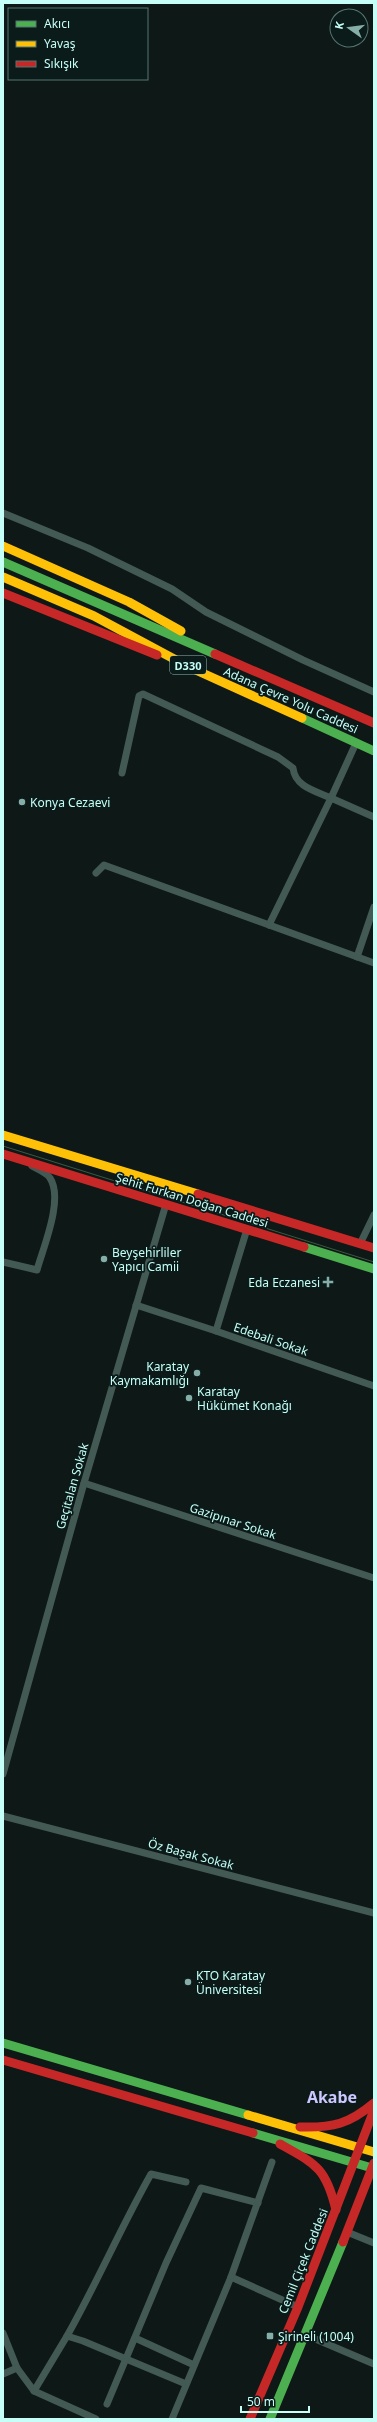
<svg xmlns="http://www.w3.org/2000/svg" width="377" height="2422" font-family="'Noto Sans',sans-serif">
<style>
.lines{fill:none;stroke-linecap:round;stroke-linejoin:round}
.street{stroke:#435954;stroke-width:7}
.fast{stroke:#4caf50;stroke-width:9}
.slow{stroke:#ffc107;stroke-width:9}
.jam{stroke:#c62828;stroke-width:9}
.tram{stroke:#3a5841;stroke-width:1}
.poi-dot{fill:#85aea8;stroke:#0b1b1a;stroke-width:1.5}
.labels{text-anchor:middle;dominant-baseline:central;stroke-width:3.5;stroke-linejoin:round;paint-order:stroke}
.shield{fill:#0b1b1a;stroke:#8dbbb5;stroke-width:1}
.shield-label{font-size:11px;font-weight:bold;fill:#c5fff7}
.street-label{font-size:12px;fill:#c5fff7;stroke:#0b1b1a}
.poi-label{font-size:12px;fill:#c5fff7;stroke:#0b1b1a;text-anchor:start}
.district-label{font-size:16px;font-weight:bold;fill:#cec7ff;stroke:#0b1b1a}
</style>
<rect width="100%" height="100%" fill="#0e1816"/>
<g class="lines">
<g class="street">
<path d="M3 513 88 548 172 589 206 612 303 660 374 692"/>
<path d="M122 773 139 696 143 694 278 757 293 768C295 787 316 791 331 798L356 743"/>
<path d="M96 873 104 865 374 963"/>
<path d="M269 925 331 798 374 817"/>
<path d="M357 957 374 907"/>
<path d="M247 1229 216 1331 374 1386"/>
<path d="M360 1244 374 1215"/>
<path d="M3 1262 37 1270C43 1248 64 1199 50 1178 47 1173 37 1169 32 1166"/>
<path d="M136 1305 216 1331"/>
<path d="M84 1483 374 1578"/>
<path d="M3 1774 84 1483 166 1204"/>
<path d="M3 1816 374 1913"/>
<path d="M272 2162 231 2277 298 2307"/>
<path d="M347 2232 374 2243"/>
<path d="M3 2333 17 2368 34 2391 96 2419"/>
<path d="M306 2335 374 2364"/>
<path d="M67 2336C97 2283 121 2227 151 2174L186 2182"/>
<path d="M135 2338 194 2365"/>
<path d="M3 2374 17 2368"/>
<path d="M34 2391 67 2336 83 2341 186 2384"/>
<path d="M107 2404 166 2263 201 2188 258 2203"/>
<path d="M172 2419 231 2277"/>
</g>
<g class="fast">
<path d="M3 562 215 654"/>
<path d="M302 718 374 751"/>
<path d="M304 1247 374 1269"/>
<path d="M3 2043 248 2115"/>
<path d="M253 2133 372 2168"/>
<path d="M270 2419 343 2242"/>
</g>
<g class="slow">
<path d="M3 546 129 602 181 631"/>
<path d="M3 577 94 616 189 667 302 718"/>
<path d="M3 1135 198 1194"/>
<path d="M248 2115 374 2152"/>
</g>
<g class="jam">
<path d="M3 593 157 655"/>
<path d="M215 654 374 723"/>
<path d="M3 1154 304 1247"/>
<path d="M198 1194 374 1248"/>
<path d="M3 2060 253 2133"/>
<path d="M300 2127C333 2128 349 2124 374 2103"/>
<path d="M280 2144C316 2164 326 2168 336 2210"/>
<path d="M343 2242 374 2163"/>
<path d="M250 2419 298 2307 374 2110"/>
</g>
<path class="tram" d="M3 1146 374 1262"/>
</g>
<g class="poi-dot">
<circle cx="22" cy="802" r="4"/>
<circle cx="104" cy="1259" r="4"/>
<path d="M326 1276h4v4h4v4h-4v4h-4v-4h-4v-4h4z"/>
<circle cx="197" cy="1373" r="4"/>
<circle cx="189" cy="1398" r="4"/>
<circle cx="188" cy="1982" r="4"/>
<rect x="266" y="2332" width="8" height="8" rx="2"/>
</g>
<g class="labels">
<rect class="shield" x="170" y="656" width="36" height="18" rx="3"/>
<g class="shield-label">
<text x="188" y="665">D330</text>
</g>
<g class="street-label">
<text transform="translate(291 700) rotate(24)">Adana Çevre Yolu Caddesi</text>
<text transform="translate(192 1200) rotate(17)">Şehit Furkan Doğan Caddesi</text>
<text transform="translate(271 1339) rotate(19)">Edebali Sokak</text>
<text transform="translate(72 1486) rotate(-74)">Geçitalan Sokak</text>
<text transform="translate(233 1521) rotate(18)">Gazipınar Sokak</text>
<text transform="translate(191 1854) rotate(15)">Öz Başak Sokak</text>
<text transform="translate(303 2261) rotate(-68)">Cemil Çiçek Caddesi</text>
</g>
<g class="poi-label">
<text x="30" y="802">Konya Cezaevi</text>
<text x="112" y="1252">Beyşehirliler<tspan x="112" dy="14">Yapıcı Camii</tspan></text>
<text x="320" y="1282" text-anchor="end">Eda Eczanesi</text>
<text x="189" y="1366" text-anchor="end">Karatay<tspan x="189" dy="14">Kaymakamlığı</tspan></text>
<text x="197" y="1391">Karatay<tspan x="197" dy="14">Hükümet Konağı</tspan></text>
<text x="196" y="1975">KTO Karatay<tspan x="196" dy="14">Üniversitesi</tspan></text>
<text x="278" y="2336">Şirineli (1004)</text>
</g>
<g class="district-label">
<text x="332" y="2097">Akabe</text>
</g>
</g>
<rect width="377" height="2422" fill="none" stroke="#c5fff7" stroke-width="8"/>
<rect x="8" y="8" width="140" height="72" fill="#0b1b1a" stroke="#557672"/>
<rect x="16" y="21" width="20" height="6" fill="#4caf50" stroke="#557672"/>
<text x="44" y="28" font-size="12" fill="#c5fff7">Akıcı</text>
<rect x="16" y="41" width="20" height="6" fill="#ffc107" stroke="#557672"/>
<text x="44" y="48" font-size="12" fill="#c5fff7">Yavaş</text>
<rect x="16" y="61" width="20" height="6" fill="#c62828" stroke="#557672"/>
<text x="44" y="68" font-size="12" fill="#c5fff7">Sıkışık</text>
<g transform="translate(349 28) rotate(284)"><circle r="19" fill="#0b1b1a" stroke="#557672"/>
<path d="M0-3L7 15L0 10L-7 15Z" fill="#85aea8"/>
<text y="-6" font-size="11" font-weight="bold" text-anchor="middle" fill="#c5fff7">K</text>
</g>
<path d="M241 2406v6h68v-6" fill="none" stroke="#c5fff7" stroke-width="2"/>
<text x="247" y="2406" font-size="12" fill="#c5fff7" stroke="#0b1b1a" stroke-width="3" paint-order="stroke">50 m</text>
</svg>
